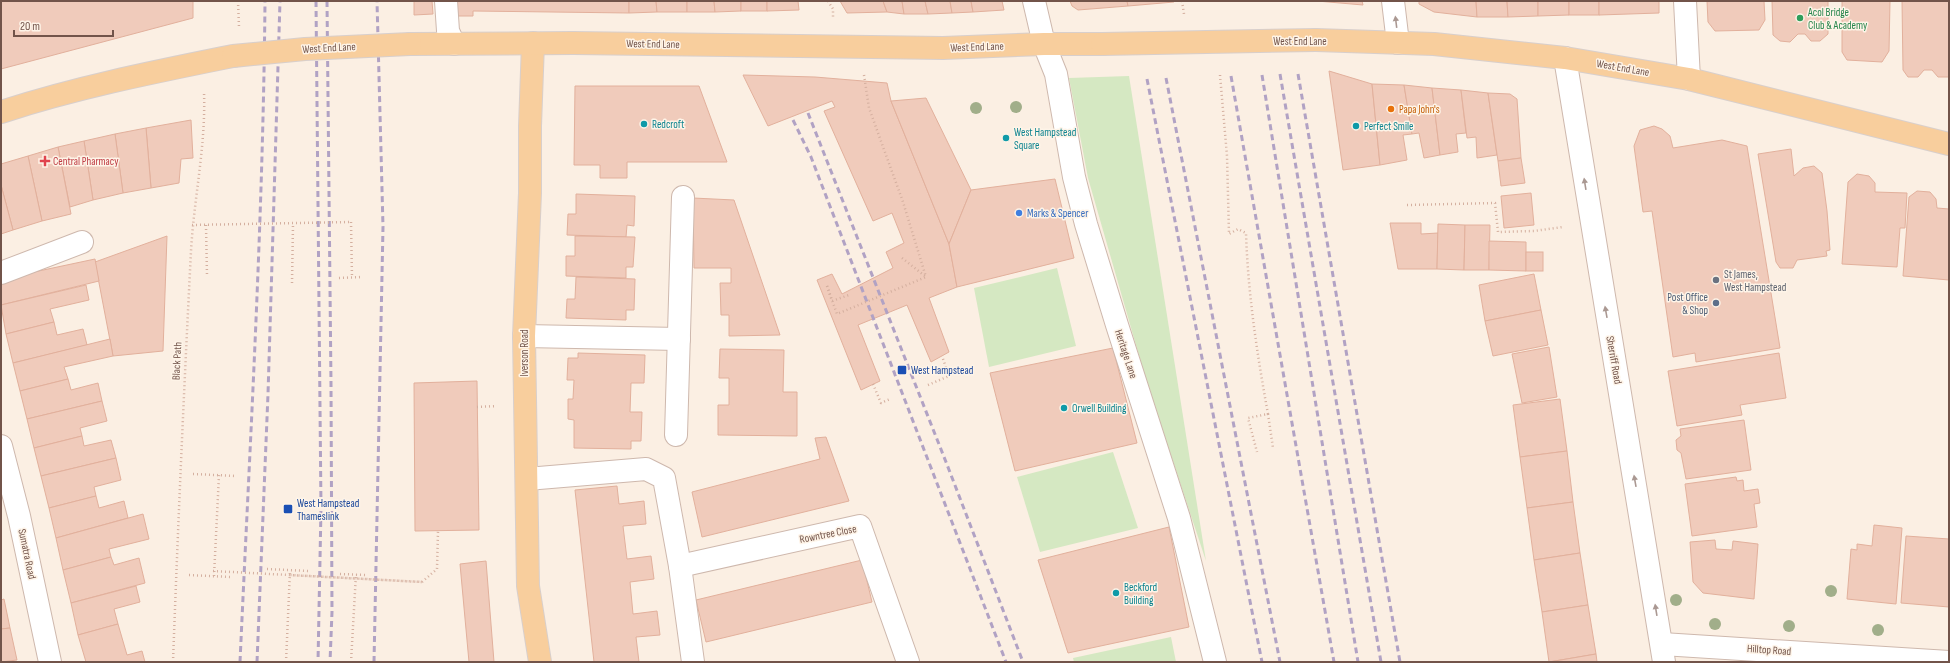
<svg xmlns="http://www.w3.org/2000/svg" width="1950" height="663" font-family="'Sofia Sans Condensed',sans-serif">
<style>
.green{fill:#d5e8c2}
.building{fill:#f0cbbb;stroke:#e2b09c}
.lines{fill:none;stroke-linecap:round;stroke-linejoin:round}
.minor-casing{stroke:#ceb8ad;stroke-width:24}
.major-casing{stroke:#d8cfcc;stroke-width:24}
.path{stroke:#d4af9f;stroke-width:2.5;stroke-dasharray:1 3;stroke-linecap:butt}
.minor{stroke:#fff;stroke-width:22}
.major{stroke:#f8ce9d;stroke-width:22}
.rail{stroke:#b1a2c4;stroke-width:3;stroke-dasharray:6 4;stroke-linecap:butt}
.major-bridge-casing{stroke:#d8cfcc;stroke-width:24;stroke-linecap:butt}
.path-bridge{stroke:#d4af9f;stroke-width:2.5;stroke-dasharray:1 3;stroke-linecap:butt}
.major-bridge{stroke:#f8ce9d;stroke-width:22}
.tree{fill:#a1ae8a}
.oneway{fill:#aa9892}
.leisure-dot{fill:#2e9e5b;stroke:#fef4e8;stroke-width:1.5}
.food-dot{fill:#e8710a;stroke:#fef4e8;stroke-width:1.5}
.culture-dot{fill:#0f9aa8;stroke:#fef4e8;stroke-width:1.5}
.health-dot{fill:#e0444e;stroke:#fef4e8;stroke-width:1.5}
.shop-dot{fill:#3f7fe0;stroke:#fef4e8;stroke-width:1.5}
.worship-dot{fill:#6b7280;stroke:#fef4e8;stroke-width:1.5}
.service-dot{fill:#5c6f8a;stroke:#fef4e8;stroke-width:1.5}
.transit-dot{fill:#1a4fb4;stroke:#fef4e8;stroke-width:1.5}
.labels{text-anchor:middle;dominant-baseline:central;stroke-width:3;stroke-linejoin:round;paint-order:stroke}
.leisure-label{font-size:11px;fill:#27864d;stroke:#fef4e8;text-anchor:start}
.street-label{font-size:11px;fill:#72544a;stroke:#fef4e8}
.food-label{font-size:11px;fill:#c56008;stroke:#fef4e8;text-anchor:start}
.culture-label{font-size:11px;fill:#0d838f;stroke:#fef4e8;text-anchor:start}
.health-label{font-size:11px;fill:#be3a42;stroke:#fef4e8;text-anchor:start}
.shop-label{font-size:11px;fill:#366cbe;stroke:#fef4e8;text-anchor:start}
.worship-label{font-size:11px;fill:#5b616d;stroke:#fef4e8;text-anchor:start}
.service-label{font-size:11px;fill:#4e5e75;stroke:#fef4e8;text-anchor:end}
.transit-label{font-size:11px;fill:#164399;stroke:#fef4e8;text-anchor:start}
</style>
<rect width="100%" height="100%" fill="#fbefe3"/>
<g class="green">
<path d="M1129 76 1206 561 1146 380 1088 178 1069 78Z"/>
<path d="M1057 268 1076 346 989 367 974 288Z"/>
<path d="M1113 452 1138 528 1040 552 1017 477Z"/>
<path d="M1171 637 1176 662H1074L1073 658Z"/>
</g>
<g class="building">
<path d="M1 1H193V18L1 69Z"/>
<path d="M414 1H432L433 14 414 15Z"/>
<path d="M454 1H629V13L473 11V16H454Z"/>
<path d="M629 1H656L657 12 629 13Z"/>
<path d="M656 1H687V12H657Z"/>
<path d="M687 1H714L715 12H687Z"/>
<path d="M714 1H741V11L715 12Z"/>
<rect x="741" y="1" width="26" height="10"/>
<path d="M767 1H798L799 10 767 11Z"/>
<path d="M840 1H883L887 12 847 13Z"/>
<path d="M883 1H902L904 14 887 12Z"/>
<path d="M902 1H925L928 14H904Z"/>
<path d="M925 1H950L952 13 928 14Z"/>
<path d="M950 1H971L973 12 952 13Z"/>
<path d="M971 1H1002L1004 10 973 12Z"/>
<path d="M1070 1H1127L1128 6 1078 10 1072 6Z"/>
<path d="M1127 1H1174V2L1128 6Z"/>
<path d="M1317 1H1362L1363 5Z"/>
<path d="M1419 1H1476L1477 17 1434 12 1419 4Z"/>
<path d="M1476 1H1507L1508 17H1477Z"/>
<path d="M1507 1H1538V16L1508 17Z"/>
<path d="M1538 1H1569V15L1538 16Z"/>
<rect x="1569" y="1" width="30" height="14"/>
<path d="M1599 1H1659V13L1599 15Z"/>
<path d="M1707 1H1764L1765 20 1759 30 1715 31 1708 22Z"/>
<path d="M1772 1H1828V34L1820 41H1811L1805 34H1798L1790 42 1780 41 1773 35Z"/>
<path d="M1842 1H1890L1889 51 1882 62 1847 60 1842 52Z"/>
<path d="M1902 1H1949V77H1938L1932 70H1924L1918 77H1908L1903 70Z"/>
<path d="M1329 71 1372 84 1380 165 1343 170Z"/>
<path d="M743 75 815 77 887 83 891 101 949 244 957 287 929 298 949 352 931 362 907 305 858 325 880 381 861 390 817 280 832 274 842 294 893 268 886 252 904 243 892 213 873 221 824 111 835 107 832 101 768 126Z"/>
<path d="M1372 84 1404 85 1412 134 1403 135 1407 160 1380 165Z"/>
<path d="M1404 85 1432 88 1440 155 1424 158 1419 133 1412 134Z"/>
<path d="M575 86H699L727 162H627V178H600V165H574Z"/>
<path d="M1432 88 1461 90 1466 133 1456 134 1458 152 1440 155Z"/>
<path d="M1461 90 1488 93 1497 155 1477 158 1476 137 1467 138Z"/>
<path d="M1488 93 1510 94 1517 99 1521 158 1498 161Z"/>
<path d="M926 98 971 190 949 244 891 101Z"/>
<path d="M191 120 193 158 181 159 179 183 151 188 146 128Z"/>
<path d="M1654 126 1662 129 1670 136 1673 148 1722 140 1747 146 1780 348 1696 362 1695 353 1673 357 1652 211 1643 212 1634 146 1640 130Z"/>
<path d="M146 128 151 188 123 193 115 134Z"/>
<path d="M115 134 123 193 93 200 84 141Z"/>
<path d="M84 141 93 200 70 207 58 147Z"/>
<path d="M58 147 71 214 42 221 28 156Z"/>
<path d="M1791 149 1794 176 1803 168 1814 166 1822 173 1827 211 1830 250 1826 251 1827 256 1797 260 1793 268H1780L1776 262 1758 154Z"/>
<path d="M28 156 42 221 13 230 1 185V164Z"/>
<path d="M1521 158 1525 183 1501 186 1498 161Z"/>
<path d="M1857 174 1869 176 1875 183V192L1907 193 1905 228H1900L1897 267 1842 264 1848 182Z"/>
<path d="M1055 179 1074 258 957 287 949 244 971 190Z"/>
<path d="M1 185 13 230 1 234Z"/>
<path d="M1917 191 1930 192 1936 199 1937 208 1949 209V280L1903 276 1909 197Z"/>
<path d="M1531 193 1534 225 1504 228 1501 196Z"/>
<path d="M576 194 635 196 634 226 627 225 626 237 567 235 568 214H576Z"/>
<path d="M693 198 734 200 780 335 729 336V315H721L720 283H731V268H694Z"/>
<path d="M1390 223H1421V234L1438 233 1437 269H1398Z"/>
<path d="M1438 224 1465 225 1464 270 1437 269Z"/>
<path d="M1465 225H1490L1489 270H1464Z"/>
<path d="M167 236 163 351 113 356 95 262Z"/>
<path d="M575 236 635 237 633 267H626V278L566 276V256H575Z"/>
<path d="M1489 241 1526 242V271L1489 270Z"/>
<rect x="1526" y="252" width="17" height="19"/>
<path d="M95 259 99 281 1 305V279Z"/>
<path d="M1534 274 1541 310 1485 321 1479 285Z"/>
<path d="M576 277 635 279 634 310H626V320L566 318 567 299H575Z"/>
<path d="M86 285 89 300 50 309 54 322 6 334 1 305Z"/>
<path d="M1541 310 1548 345 1493 356 1485 321Z"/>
<path d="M54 322 57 335 83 329 87 345 13 363 6 334Z"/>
<path d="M110 339 113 356 64 367 68 379 20 391 13 363Z"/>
<path d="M1549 347 1557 397 1522 403 1512 354Z"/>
<path d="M1113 348 1137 443 1015 471 990 373Z"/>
<path d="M720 349 784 350 783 392H797V436L718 435V405H729V378H719Z"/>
<path d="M578 353 645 355 644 383H631L630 412H642L641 441H631V449L574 448V420L568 419V399H573L574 380H567L568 358H578Z"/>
<path d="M1779 353 1786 398 1740 405 1742 415 1677 426 1668 371Z"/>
<path d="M68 379 71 390 98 383 102 401 27 419 20 391Z"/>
<path d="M477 381 479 530 415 531 414 383Z"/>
<path d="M1560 399 1567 451 1520 457 1513 405Z"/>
<path d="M102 401 107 421 80 428 82 436 34 448 27 419Z"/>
<path d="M1744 420 1751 470 1686 479 1681 453 1677 450 1676 440 1681 436 1680 429Z"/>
<path d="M82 436 84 446 111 440 116 458 41 476 34 448Z"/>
<path d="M826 437 849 501 702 537 692 492 820 459 815 438Z"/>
<path d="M1567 451 1573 502 1527 508 1520 457Z"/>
<path d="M116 458 121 480 94 487 96 496 49 508 41 476Z"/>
<path d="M1736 477 1737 481 1743 480 1744 491 1758 489 1760 503 1754 504 1757 527 1692 536 1685 484Z"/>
<path d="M617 486 619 504 644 501 646 524 623 526 627 559 651 556 654 579 630 582 633 614 657 611 660 635 636 637 639 662H594L575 490Z"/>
<path d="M96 496 99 508 124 501 128 518 56 538 49 508Z"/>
<path d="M1573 502 1580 553 1534 560 1527 508Z"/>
<path d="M143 514 149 539 109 549 111 557 63 570 56 538Z"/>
<path d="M1874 525 1902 528 1896 604 1847 599 1851 549 1857 550V544L1872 546Z"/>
<path d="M1169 527 1189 627 1068 653 1038 560Z"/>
<path d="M1906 536 1949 539V607L1901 603Z"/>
<path d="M1715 540 1716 549 1732 550 1733 541 1758 544 1754 599 1703 593 1693 582 1690 542Z"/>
<path d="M1580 553 1588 605 1542 612 1534 560Z"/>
<path d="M111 557 114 565 139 558 145 583 71 603 63 570Z"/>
<path d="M862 560 872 602 706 642 696 600Z"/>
<path d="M486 561 494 662H469L460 564Z"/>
<path d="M136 586 140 602 114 609 118 624 78 635 71 603Z"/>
<path d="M4 599 10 628 1 629V600Z"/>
<path d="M1588 605 1596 654 1549 662 1542 612Z"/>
<path d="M118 624 127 655 142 651 145 662H86L78 635Z"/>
<path d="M10 628 17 660 1 662V629Z"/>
<path d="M1596 654 1597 662H1549Z"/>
</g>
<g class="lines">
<defs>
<g id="minor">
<path d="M446 1 448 31 454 44"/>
<path d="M1034 1 1044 44 1056 74 1074 177 1086 224 1117 325 1179 518 1215 662"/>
<path d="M1393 1 1398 43"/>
<path d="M1685 1 1689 79"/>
<path d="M1565 58 1664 662"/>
<path d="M1 273 82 242"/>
<path d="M524 336 679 339"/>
<path d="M676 435 683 197"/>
<path d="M1 446 19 516 50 662"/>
<path d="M527 479 646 469 664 478 680 566 693 662"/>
<path d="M680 566 860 526 908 662"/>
<path d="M1662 644 1949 662"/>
</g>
<g id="major">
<path d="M1316 40 1434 44 1565 58 1689 79 1949 144"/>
<path d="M533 43 530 126V193L524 336 528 586 540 662"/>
<path d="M410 44 573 43 943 48 1044 44H1102"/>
<path d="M1 112C78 87 154 72 233 56"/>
</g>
</defs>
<use href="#minor" class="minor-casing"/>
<use href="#major" class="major-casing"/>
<g class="path">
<path d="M238 1 239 27"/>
<path d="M828 1 833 9V19"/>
<path d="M1182 1 1184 14"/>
<path d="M864 75 869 108 903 202 926 277"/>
<path d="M1220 75 1227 156 1229 234 1238 229 1246 233C1248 294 1257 354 1268 414L1248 418 1257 452"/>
<path d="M1407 205 1495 203 1498 232 1534 231 1563 227"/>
<path d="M351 222 352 278"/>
<path d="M206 225 207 276"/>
<path d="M902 258 925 276"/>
<path d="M339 278 362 277"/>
<path d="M292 283 293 224"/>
<path d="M827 286 832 301 849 295"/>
<path d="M873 384 881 403 890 399"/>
<path d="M928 385 949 376 942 356"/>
<path d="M477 407 497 406"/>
<path d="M1268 414 1273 448"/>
<path d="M193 474 236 476"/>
<path d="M267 569 309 571"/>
<path d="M340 574 365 575"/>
<path d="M189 575 230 577"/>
<path d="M214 576 219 475"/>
<path d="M422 582 437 569 438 531"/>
<path d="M173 662C178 525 184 388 191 251 194 198 206 145 204 92"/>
<path d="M286 662 290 571"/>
<path d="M351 662 356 574"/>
</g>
<use href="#minor" class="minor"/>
<use href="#major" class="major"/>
<g class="rail">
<path d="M316 1 321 508 318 662"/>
<path d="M327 1 331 384 332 612 330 662"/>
<path d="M1280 74 1381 662"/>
<path d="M1298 74 1400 662"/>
<path d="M1262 75 1358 662"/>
<path d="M1231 76 1334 662"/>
<path d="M1166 78 1280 662"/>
<path d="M1147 79 1262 662"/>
<path d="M808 113 946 462 1023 662"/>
<path d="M793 120 811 157 1006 662"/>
<path d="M240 662C250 442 263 222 265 1"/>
<path d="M257 662 268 394 280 1"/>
<path d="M374 662 383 227 377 1"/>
</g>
<defs>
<g id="major-bridge">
<path d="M1102 44 1316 40"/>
<path d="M233 56 305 49 410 44"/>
</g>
</defs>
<use href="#major-bridge" class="major-bridge-casing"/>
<g class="path-bridge">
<path d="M192 225 351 222"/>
<path d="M827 286 837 314 926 277"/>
<path d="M213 571 422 582 290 575"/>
</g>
<use href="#major-bridge" class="major-bridge"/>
</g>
<g class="tree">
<circle cx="1016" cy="107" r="6"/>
<circle cx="976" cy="108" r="6"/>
<circle cx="1831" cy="591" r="6"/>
<circle cx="1676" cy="600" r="6"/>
<circle cx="1715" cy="624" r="6"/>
<circle cx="1789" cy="626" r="6"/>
<circle cx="1878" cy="630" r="6"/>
</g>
<defs><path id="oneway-solid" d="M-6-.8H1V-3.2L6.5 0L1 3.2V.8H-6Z"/></defs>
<g class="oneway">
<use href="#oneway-solid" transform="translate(1396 22) rotate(-97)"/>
<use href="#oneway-solid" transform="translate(1585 184) rotate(-99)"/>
<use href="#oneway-solid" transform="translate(1606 312) rotate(-100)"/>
<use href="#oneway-solid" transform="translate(1635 481) rotate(-100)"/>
<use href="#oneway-solid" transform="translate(1656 610) rotate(-99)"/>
</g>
<circle class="leisure-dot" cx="1800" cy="18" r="4"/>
<circle class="food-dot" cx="1391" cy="109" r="4"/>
<g class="culture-dot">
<circle cx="644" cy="124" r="4"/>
<circle cx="1356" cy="126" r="4"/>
<circle cx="1006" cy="138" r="4"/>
<circle cx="1064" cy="408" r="4"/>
<circle cx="1116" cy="593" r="4"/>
</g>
<path class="health-dot" d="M43 155h4v4h4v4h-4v4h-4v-4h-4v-4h4z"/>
<circle class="shop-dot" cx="1019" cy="213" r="4"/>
<circle class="worship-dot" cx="1716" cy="280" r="4"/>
<circle class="service-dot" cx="1716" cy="303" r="4"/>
<g class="transit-dot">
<rect x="897" y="365" width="10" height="10" rx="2"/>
<rect x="283" y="504" width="10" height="10" rx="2"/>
</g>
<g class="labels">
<g class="leisure-label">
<text x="1808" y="12">Acol Bridge<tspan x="1808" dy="13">Club &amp; Academy</tspan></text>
</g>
<g class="street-label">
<text x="1300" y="41">West End Lane</text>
<text transform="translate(653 44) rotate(1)">West End Lane</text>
<text transform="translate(977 47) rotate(-2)">West End Lane</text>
<text transform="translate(329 48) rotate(-3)">West End Lane</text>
<text transform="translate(1623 68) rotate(10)">West End Lane</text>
<text transform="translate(524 353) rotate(-90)">Iverson Road</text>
<text transform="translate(1126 354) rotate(72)">Heritage Lane</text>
<text transform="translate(1614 360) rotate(80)">Sherriff Road</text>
<text transform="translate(177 361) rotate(-87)">Black Path</text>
<text transform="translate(828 534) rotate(-11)">Rowntree Close</text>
<text transform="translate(27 554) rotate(78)">Sumatra Road</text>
<text transform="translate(1769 650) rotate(4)">Hilltop Road</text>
</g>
<g class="food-label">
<text x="1399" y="109">Papa John's</text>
</g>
<g class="culture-label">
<text x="652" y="124">Redcroft</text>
<text x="1364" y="126">Perfect Smile</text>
<text x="1014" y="132">West Hampstead<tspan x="1014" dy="13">Square</tspan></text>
<text x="1072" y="408">Orwell Building</text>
<text x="1124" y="587">Beckford<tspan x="1124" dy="13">Building</tspan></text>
</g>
<g class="health-label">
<text x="53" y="161">Central Pharmacy</text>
</g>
<g class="shop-label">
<text x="1027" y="213">Marks &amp; Spencer</text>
</g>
<g class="worship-label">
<text x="1724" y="274">St James,<tspan x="1724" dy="13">West Hampstead</tspan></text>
</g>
<g class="service-label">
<text x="1708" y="297">Post Office<tspan x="1708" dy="13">&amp; Shop</tspan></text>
</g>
<g class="transit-label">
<text x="911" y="370">West Hampstead</text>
<text x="297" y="503">West Hampstead<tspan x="297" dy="13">Thameslink</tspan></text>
</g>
</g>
<rect width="1950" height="663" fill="none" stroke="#72544a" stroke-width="4"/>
<path d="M14 30v6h99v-6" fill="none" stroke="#72544a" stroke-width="2"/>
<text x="20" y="30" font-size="12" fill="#72544a" stroke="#fef4e8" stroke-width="3" paint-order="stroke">20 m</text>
</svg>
